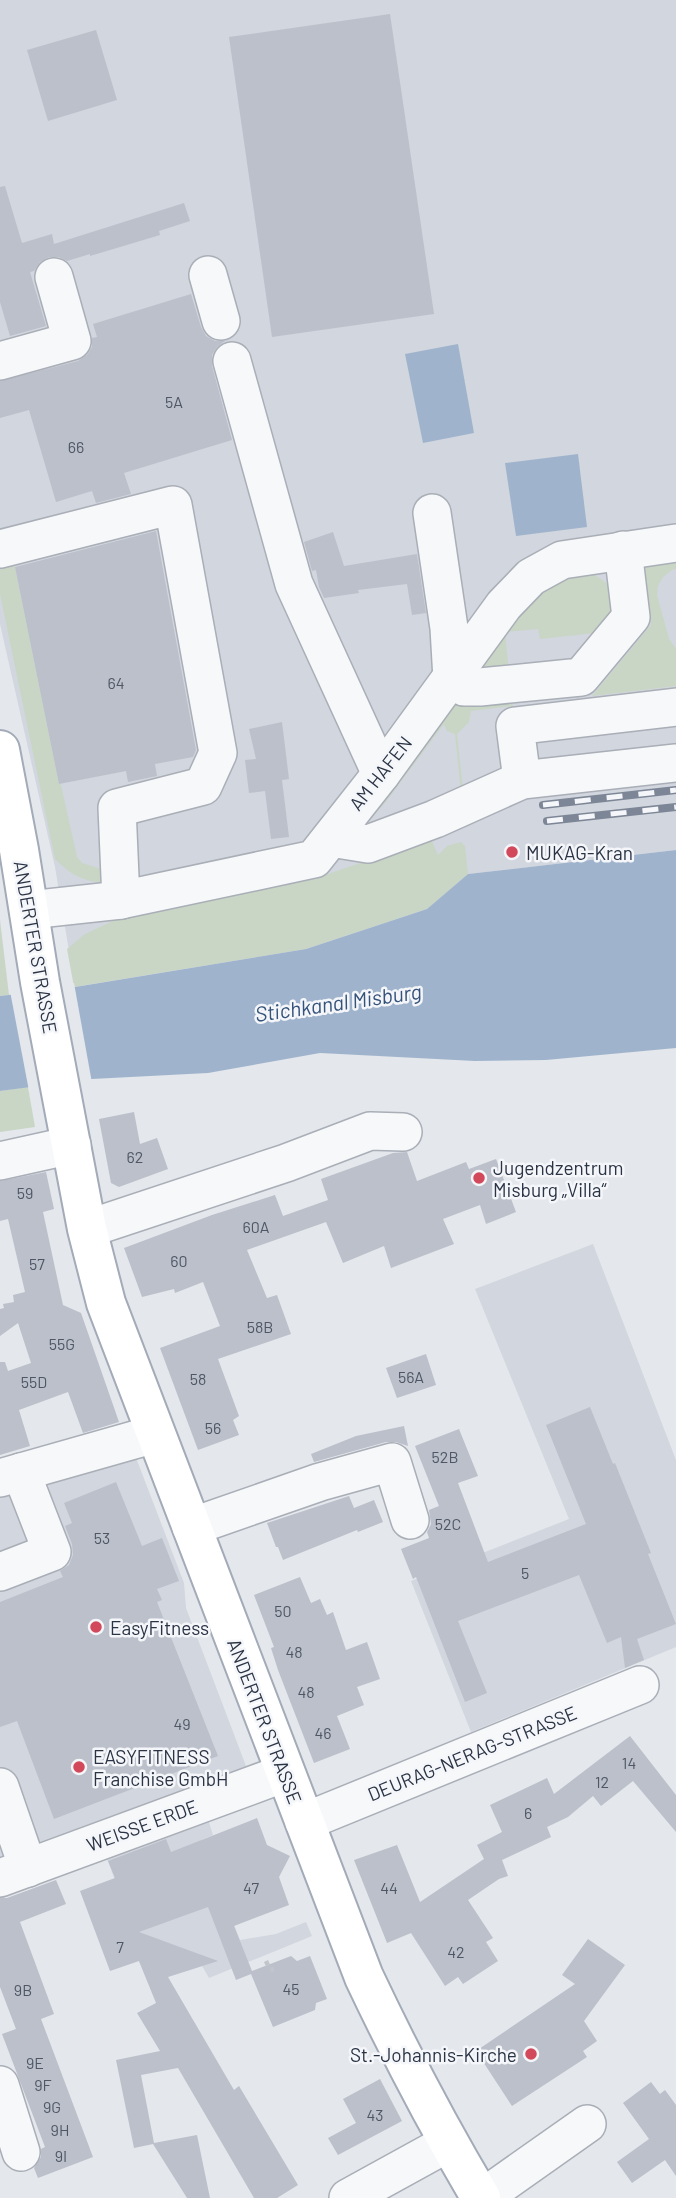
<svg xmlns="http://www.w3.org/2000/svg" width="676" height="2198" font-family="Barlow,sans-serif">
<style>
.built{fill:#d2d6de}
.green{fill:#c9d6c5}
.water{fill:#9fb4cc}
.pier{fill:#e4e7ec}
.building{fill:#bbc0ca}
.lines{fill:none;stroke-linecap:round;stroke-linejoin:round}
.minor-casing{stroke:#a9aeb7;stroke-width:40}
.major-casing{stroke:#a3abb8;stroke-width:42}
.path{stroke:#c2c5cb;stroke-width:4.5;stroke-dasharray:5 5;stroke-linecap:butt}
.minor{stroke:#f7f8fa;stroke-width:37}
.major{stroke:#fff;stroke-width:38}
.rail-casing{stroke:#7d8696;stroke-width:8}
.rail{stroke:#f4f6f9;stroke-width:5;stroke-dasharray:16;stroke-linecap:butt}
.poi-dot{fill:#d1495b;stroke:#f4f6f9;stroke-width:2.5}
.labels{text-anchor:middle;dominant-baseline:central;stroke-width:5;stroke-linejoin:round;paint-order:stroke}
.number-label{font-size:16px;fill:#4f5766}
.street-label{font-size:19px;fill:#2b3445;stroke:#f4f6f9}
.poi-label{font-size:19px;fill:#2b3445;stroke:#f4f6f9;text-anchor:start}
.water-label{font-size:21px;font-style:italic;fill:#34527a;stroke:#f4f6f9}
</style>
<rect width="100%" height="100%" fill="#e4e7ec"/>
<g class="built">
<path d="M0 0H676V850L468 874 427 909 75 987 55 867 0 624Z"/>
<path d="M593 1244 676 1460V1647L471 1732 411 1581 569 1519 475 1289Z"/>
<path d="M125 1429 184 1583 186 1608 246 1766 0 1860V1466Z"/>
<path d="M208 1819 213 1835 201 1840 240 1940 276 1934 306 1922 312 1936 209 1978 202 1966 148 1983 139 1961 144 1958 106 1856Z"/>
</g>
<g class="green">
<path d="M0 553H12L59 784 61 785 77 857 82 863 105 870 107 883C86 883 69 874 55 859L0 594Z"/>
<path d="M676 558V569L672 570 663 577 658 586 657 595 669 639 676 649V686L592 696 651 625 643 562Z"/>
<path d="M588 570 609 585 612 611 595 633 540 639 538 629 505 632 509 673 473 676 514 615 541 587Z"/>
<path d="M512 695 513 706 471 711 469 722 457 734 463 790 461 792 455 734 447 731 444 724 385 803 367 823 366 820 450 702Z"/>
<path d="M431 839 438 855 447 846 461 842 465 846 468 874 427 909 306 949 74 987 67 949 85 934 113 921 328 874Z"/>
<path d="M0 920 9 995 0 996Z"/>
<path d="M28 1087 35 1127 0 1132V1091Z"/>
</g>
<g class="water">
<path d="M458 344 474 433 423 443 405 354Z"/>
<path d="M578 454 587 527 516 536 505 463Z"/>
<path d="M676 850V1048L546 1060 475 1061 320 1053 208 1073 92 1079 0 1091V996L75 987 306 949 427 909 468 874Z"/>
</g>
<path class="pier" d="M74 983 92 1083 29 1091 10 991Z"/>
<g class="building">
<path d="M390 14 434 314 272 337 229 37Z"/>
<path d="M96 30 117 100 48 121 27 50Z"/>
<path d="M5 186 22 243 52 234 54 244 184 203 190 221 159 231 160 235 90 256V254L67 261 59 257H49L40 262 34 271 30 272 46 326 10 336 0 302V187Z"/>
<path d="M191 294 201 327 206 336 215 341H225L217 347 212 355V366L232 440 124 473 131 494 96 503 92 491 56 502 29 410 0 418V381L78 361 87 355 92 347V338L97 337 93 324Z"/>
<path d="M156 531 196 750 193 757 155 764 157 776 128 782 126 771 59 784 15 567Z"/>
<path d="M333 532 344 566 417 554 426 613 412 615 407 584 358 590 359 593 324 598 319 587 316 570 312 571 304 542Z"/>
<path d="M282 722 289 779 282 780 289 837 271 839 265 791 249 793 245 760 256 759 249 729Z"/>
<path d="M134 1112 140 1144 157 1138 168 1169 119 1187 111 1183 99 1119Z"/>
<path d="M407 1152 417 1181 466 1162 469 1169 496 1159 516 1212 486 1224 480 1205 443 1219 454 1244 391 1268 384 1246 343 1263 326 1222 247 1250 267 1298 277 1295 291 1334 218 1359 239 1416 233 1420 239 1435 198 1450 160 1348 220 1326 203 1282 175 1293 174 1289 142 1297 124 1248 212 1215 275 1195 283 1216 328 1200 321 1179 393 1153Z"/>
<path d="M46 1172 54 1209 43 1212 63 1305 81 1313 119 1422 83 1433 68 1392 19 1410 30 1446 0 1455V1362H5L8 1371 31 1363 18 1323 0 1336V1309L4 1308 3 1304 14 1302 13 1295 25 1292 8 1219 0 1221V1181Z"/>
<path d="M426 1354 436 1385 397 1398 386 1368Z"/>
<path d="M590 1407 613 1464 615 1463 651 1553 648 1554 676 1624 637 1639 644 1660 625 1668 621 1637 607 1643 579 1575 458 1621 487 1693 465 1702 416 1577 413 1579 401 1549 429 1538 427 1532 431 1524 429 1510 439 1506 415 1446 459 1429 478 1476 458 1483 488 1562 586 1524 546 1425Z"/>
<path d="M404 1426 408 1446 396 1442H386L314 1462 311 1454 356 1436Z"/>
<path d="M116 1482 142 1546 162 1538 179 1581 157 1589 162 1600 157 1602 218 1756 54 1819 17 1721 0 1727V1602L63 1577 60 1571 69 1565 73 1555 72 1544 65 1526 72 1523 64 1503Z"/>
<path d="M349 1496 354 1508 374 1500 383 1522 358 1532 357 1530 283 1560 278 1547H276L267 1523Z"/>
<path d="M300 1577 311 1603 320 1599 327 1615 333 1612 346 1650 367 1642 380 1679 357 1687 364 1705 337 1716 350 1749 314 1763 278 1670 271 1648 274 1647 254 1595Z"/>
<path d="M630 1736 676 1795V1832L633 1781 601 1806 593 1796 568 1817 547 1827 551 1837 502 1860 508 1876 499 1879 468 1900 493 1938 486 1942 498 1961 463 1984 458 1977 445 1986 411 1933 387 1943 354 1860 397 1845 420 1902 484 1859 477 1845 502 1832 490 1805 547 1778 554 1794Z"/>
<path d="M257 1818 267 1845 290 1856 279 1877 289 1905 234 1926 252 1971 291 1956 297 1961 310 1956 327 1999 316 2003 315 2010 273 2027 251 1974 236 1980 208 1907 139 1932 218 1961 168 1977 234 2090 239 2086 298 2185 277 2198H254L178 2068 141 2075 154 2143 197 2135 210 2198H187L153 2144 134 2148 116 2060 160 2051 137 2013 156 2003 139 1961 110 1971 80 1891 115 1878 108 1861 166 1839 171 1852Z"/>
<path d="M56 1880 66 1904 20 1922 54 2014 41 2019 93 2157 38 2178 34 2168 41 2157V2149L45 2147 2 2034 16 2029 0 1987V1898H7Z"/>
<path d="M588 1939 625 1965 584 2021 597 2041 583 2051 587 2057 512 2106 476 2051 575 1984 562 1975Z"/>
<path d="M380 2079 402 2121 338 2155 328 2138 356 2123 343 2099Z"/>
<path d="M651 2082 660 2094 665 2090 676 2105V2176L665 2160 632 2183 617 2162 649 2139 623 2103Z"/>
</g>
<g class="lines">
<defs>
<g id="minor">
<path d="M208 275 221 321"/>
<path d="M0 361 72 341 54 277"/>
<path d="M232 361 294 584 381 774"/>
<path d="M432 513 449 628 452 679 464 687H480L581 677 631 617 623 550"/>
<path d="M0 549 173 505 218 753 203 786 117 808 121 900"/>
<path d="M522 780 515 726 676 707"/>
<path d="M331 838 368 844 435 819 522 780 676 763"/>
<path d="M29 910 121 900 314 859 381 774 504 605 531 577 562 560 676 543"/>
<path d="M0 1161 72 1145"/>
<path d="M87 1229 286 1163 370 1131 403 1132"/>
<path d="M0 1478 155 1434"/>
<path d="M191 1527 320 1482 392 1462 410 1520"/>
<path d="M0 1572 52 1552 21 1472"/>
<path d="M0 1787 28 1868"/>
<path d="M304 1822 640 1685"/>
<path d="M0 1878 285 1773"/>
<path d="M0 2085 21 2152"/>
<path d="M348 2198 448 2143"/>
<path d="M482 2198 587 2124"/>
</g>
<path id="major" d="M0 750 19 850 40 982 87 1229 106 1303 364 1977C400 2053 438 2126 481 2198"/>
</defs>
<use href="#minor" class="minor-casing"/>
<use href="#major" class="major-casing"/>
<path class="path" d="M266 1961 270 1970 274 1969"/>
<use href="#minor" class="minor"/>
<use href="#major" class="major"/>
<defs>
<g id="rail">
<path d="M543 805 676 790"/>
<path d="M547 821 676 807"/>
</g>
</defs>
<use href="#rail" class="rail-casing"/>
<use href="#rail" class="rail"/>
</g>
<g class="poi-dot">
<circle cx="512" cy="852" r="7"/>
<circle cx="479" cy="1178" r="7"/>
<circle cx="96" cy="1627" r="7"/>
<circle cx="79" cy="1767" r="7"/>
<circle cx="531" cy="2054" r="7"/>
</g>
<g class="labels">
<g class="number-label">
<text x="174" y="401">5A</text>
<text x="76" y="446">66</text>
<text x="116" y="682">64</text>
<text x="135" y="1156">62</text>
<text x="25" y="1192">59</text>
<text x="256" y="1226">60A</text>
<text x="179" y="1260">60</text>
<text x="37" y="1263">57</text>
<text x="260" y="1326">58B</text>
<text x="62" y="1343">55G</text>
<text x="411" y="1376">56A</text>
<text x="198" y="1378">58</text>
<text x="34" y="1381">55D</text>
<text x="213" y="1427">56</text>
<text x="445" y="1456">52B</text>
<text x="448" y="1523">52C</text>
<text x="102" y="1537">53</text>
<text x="525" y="1572">5</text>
<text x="283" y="1610">50</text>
<text x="294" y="1651">48</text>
<text x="306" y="1691">48</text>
<text x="182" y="1723">49</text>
<text x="323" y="1732">46</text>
<text x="629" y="1762">14</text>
<text x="602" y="1781">12</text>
<text x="528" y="1812">6</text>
<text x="251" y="1887">47</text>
<text x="389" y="1887">44</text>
<text x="120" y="1946">7</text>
<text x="456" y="1951">42</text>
<text x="291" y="1988">45</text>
<text x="23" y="1989">9B</text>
<text x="35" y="2062">9E</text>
<text x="43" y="2084">9F</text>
<text x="52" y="2106">9G</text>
<text x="375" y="2114">43</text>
<text x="60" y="2129">9H</text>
<text x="61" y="2155">9I</text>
</g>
<g class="street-label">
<text transform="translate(380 773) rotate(-52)">AM HAFEN</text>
<text transform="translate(36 947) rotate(80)">ANDERTER STRASSE</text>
<text transform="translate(265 1721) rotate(69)">ANDERTER STRASSE</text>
<text transform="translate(472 1753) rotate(-22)">DEURAG-NERAG-STRASSE</text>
<text transform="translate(142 1825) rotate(-20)">WEISSE ERDE</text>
</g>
<g class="poi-label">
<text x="526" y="852">MUKAG-Kran</text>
<text x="493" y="1167">Jugendzentrum<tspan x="493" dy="22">Misburg „Villa“</tspan></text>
<text x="110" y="1627">EasyFitness</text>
<text x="93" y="1756">EASYFITNESS<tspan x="93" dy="22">Franchise GmbH</tspan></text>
<text x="517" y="2054" text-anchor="end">St.-Johannis-Kirche</text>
</g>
<g class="water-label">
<text transform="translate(338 1002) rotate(-8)">Stichkanal Misburg</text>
</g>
</g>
</svg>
